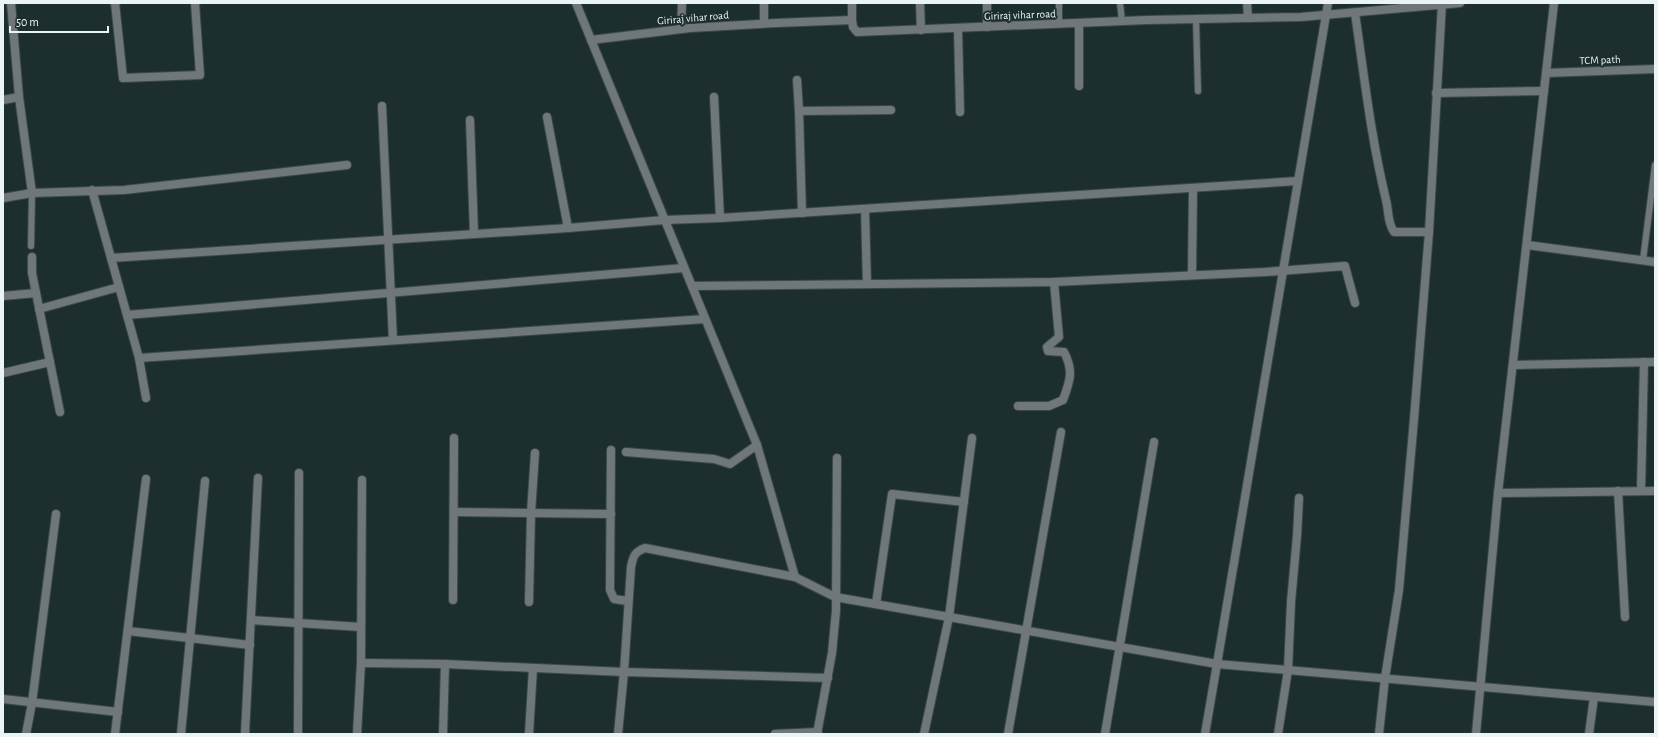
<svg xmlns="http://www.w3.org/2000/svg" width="1658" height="737" font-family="'Alegreya Sans',sans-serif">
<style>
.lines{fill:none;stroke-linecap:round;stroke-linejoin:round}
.service-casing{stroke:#3a4a4b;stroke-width:8}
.minor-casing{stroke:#3a4a4b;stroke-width:10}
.tertiary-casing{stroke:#3a4a4b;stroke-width:10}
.service{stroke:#70777b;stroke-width:6}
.minor{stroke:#70777b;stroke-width:8}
.tertiary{stroke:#70777b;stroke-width:8}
.labels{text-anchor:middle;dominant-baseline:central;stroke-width:4;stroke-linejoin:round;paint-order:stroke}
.street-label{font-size:11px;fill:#eaf4f5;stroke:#1d2e2f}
</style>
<rect width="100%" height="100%" fill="#1d2e2f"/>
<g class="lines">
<defs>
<g id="service">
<path d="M1059 3V24"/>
<path d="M1120 3 1122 21"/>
<path d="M1196 19 1198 91"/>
<path d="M31 246 32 193"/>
<path d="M1643 260 1655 165"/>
</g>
<g id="minor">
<path d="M11 3 19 97 32 193"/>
<path d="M115 3 123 78 200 75 195 3"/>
<path d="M576 3 757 445"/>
<path d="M764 3V23"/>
<path d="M852 3V20"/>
<path d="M920 3 921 30"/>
<path d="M987 3V27"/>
<path d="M1247 3 1248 18"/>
<path d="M1355 13C1364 75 1371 138 1386 200 1389 211 1387 222 1394 232H1429"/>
<path d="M681 29 682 3"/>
<path d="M958 29 960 112"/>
<path d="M591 40 690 28 776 23 852 20 853 27 857 32 1147 20 1301 17 1460 3"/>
<path d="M1546 73 1655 69"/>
<path d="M797 80 799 111"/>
<path d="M1079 86V23"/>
<path d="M1436 93 1544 91"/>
<path d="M714 97 720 218"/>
<path d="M3 100 19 97"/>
<path d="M382 106 393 340"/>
<path d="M547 117 568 228"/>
<path d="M470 120 474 234"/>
<path d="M92 190 139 358 146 398"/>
<path d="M3 198 32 193 124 190 347 165"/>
<path d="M865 209 867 284"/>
<path d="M802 213 799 111 891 110"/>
<path d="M1527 245 1655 262"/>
<path d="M32 257V273L60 412"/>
<path d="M111 258 568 228 664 220 720 218 1298 181"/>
<path d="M1192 275 1193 188"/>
<path d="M692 286 1054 282 1265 272 1345 266 1355 303"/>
<path d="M3 296 36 293"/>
<path d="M39 309 119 287"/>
<path d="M127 315 684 268"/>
<path d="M139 358 705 319"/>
<path d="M1513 365 1655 362"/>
<path d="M3 373 50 362"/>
<path d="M1018 406H1049L1063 400C1070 381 1074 371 1064 352L1048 351 1047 347 1059 337 1054 282"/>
<path d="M611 450 610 590 614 599 628 601"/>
<path d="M626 452 714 459 730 464 757 445 795 577"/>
<path d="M1618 491 1625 617"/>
<path d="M1641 491 1644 362"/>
<path d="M1498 493 1655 491"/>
<path d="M454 512 611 514"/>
<path d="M453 600 454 438"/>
<path d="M529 602 531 513 535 453"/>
<path d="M876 604 892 494 964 502"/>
<path d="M251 620 361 627"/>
<path d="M128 631 250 645"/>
<path d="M361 663 445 664 624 672 828 678"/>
<path d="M3 699 118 712"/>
<path d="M26 734 32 703 56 514"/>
<path d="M115 734 146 479"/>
<path d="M181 734 205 481"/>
<path d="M245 734 258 478"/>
<path d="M298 734 299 473"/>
<path d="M357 734 361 663 362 480"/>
<path d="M443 734 445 664"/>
<path d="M529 734 533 668"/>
<path d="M618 734 624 672 631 567C633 557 634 552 645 548L795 577 835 597 1217 664 1328 3"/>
<path d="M775 734 818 732"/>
<path d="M817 734 832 653 836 611 837 458"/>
<path d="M924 734 949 617 972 438"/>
<path d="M1008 734 1061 432"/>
<path d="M1105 734 1154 442"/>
<path d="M1278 734 1288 670 1291 602 1297 536 1299 498"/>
<path d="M1379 734 1385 678 1399 590 1414 419 1429 232 1442 3"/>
<path d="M1476 734 1498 493 1554 3"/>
<path d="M1589 734 1594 697"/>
</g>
<path id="tertiary" d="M1205 734 1217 664 1655 702"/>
</defs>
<use href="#service" class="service-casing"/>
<use href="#minor" class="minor-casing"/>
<use href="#tertiary" class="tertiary-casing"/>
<use href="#service" class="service"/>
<use href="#minor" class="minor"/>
<use href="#tertiary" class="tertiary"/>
</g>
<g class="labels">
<g class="street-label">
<text transform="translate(1020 15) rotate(-2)">Giriraj vihar road</text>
<text transform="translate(693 18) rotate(-5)">Giriraj vihar road</text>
<text transform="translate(1600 60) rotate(-2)">TCM path</text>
</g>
</g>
<rect width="1658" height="737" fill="none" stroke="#eaf4f5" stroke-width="8"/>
<path d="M10 26v6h98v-6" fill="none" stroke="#eaf4f5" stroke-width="2"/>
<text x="16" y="26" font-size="12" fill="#eaf4f5" stroke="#1d2e2f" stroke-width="3" paint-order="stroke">50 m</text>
</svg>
